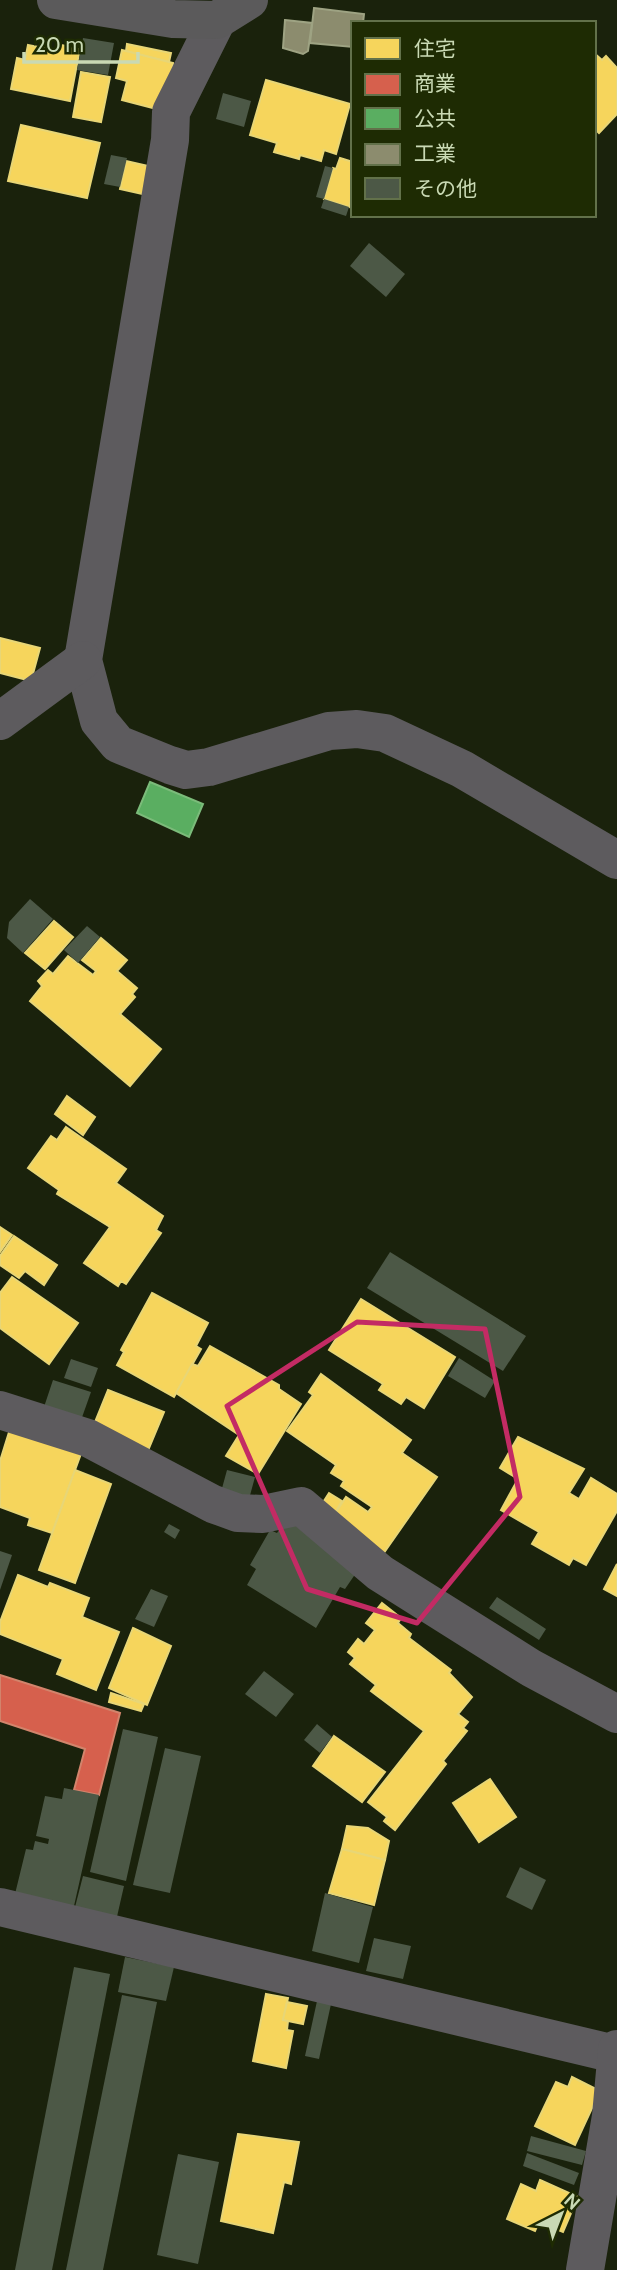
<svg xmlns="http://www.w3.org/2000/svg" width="617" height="2270" font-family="Cabin,'Noto Sans JP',sans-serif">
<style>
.homes{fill:#f6d55c;stroke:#e8d676;stroke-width:2}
.shops{fill:#d6604d;stroke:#d2846c;stroke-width:2}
.public{fill:#5aae61;stroke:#7bbb7a;stroke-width:2}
.industry{fill:#8c8c6e;stroke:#9ea383;stroke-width:2}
.building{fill:#4c5846}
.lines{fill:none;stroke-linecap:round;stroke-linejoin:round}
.minor{stroke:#5d5b5e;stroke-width:38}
.major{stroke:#5b5a5b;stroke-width:38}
.marked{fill:none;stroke:#c32b64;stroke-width:5;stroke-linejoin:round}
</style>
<rect width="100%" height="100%" fill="#1a220c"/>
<g class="homes">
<path d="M127 44 171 53 169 62 126 51Z"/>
<path d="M28 45 59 51 60 45 80 48 70 101 11 89 17 58 25 60Z"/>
<path d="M122 50 173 63 168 112 122 100 127 81 116 78Z"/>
<path d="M594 53 602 60 606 56 617 68V114L599 133 594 128Z"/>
<path d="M81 72 110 77 101 122 73 117Z"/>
<path d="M266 80 350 104 336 154 324 150 321 161 300 155 299 159 274 152 277 143 250 135Z"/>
<path d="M21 125 100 143 87 198 8 181Z"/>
<path d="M340 158 353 162V193L349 207 324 199 333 168 336 169Z"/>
<path d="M126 161 179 173 174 201 120 189Z"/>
<path d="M0 638 40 648 31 681 0 673Z"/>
<path d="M54 921 73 937 45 969 25 953Z"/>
<path d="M101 938 127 960 117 971 137 988 132 994 135 997 120 1014 161 1049 130 1086 30 1001 42 986 38 981 48 970 53 974 68 956 93 975 96 971 82 960Z"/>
<path d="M67 1096 95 1117 83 1135 55 1114Z"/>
<path d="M66 1127 126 1169 116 1183 163 1216 156 1230 161 1233 126 1284 121 1281 118 1286 84 1263 110 1227 57 1194 59 1190 28 1168 51 1136 57 1140Z"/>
<path d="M0 1227 12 1235 0 1252Z"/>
<path d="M14 1236 57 1265 44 1285 25 1271 19 1278 0 1265V1256Z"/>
<path d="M12 1277 78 1323 49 1364 0 1328V1293Z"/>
<path d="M152 1293 208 1323 196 1346 201 1349 174 1397 117 1365 124 1352 121 1350Z"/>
<path d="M361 1299 455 1357 424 1408 406 1397 401 1404 379 1390 383 1384 329 1350Z"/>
<path d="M210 1346 279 1385V1389L301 1404 258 1474 226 1456 239 1435 176 1393 192 1364 198 1366Z"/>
<path d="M321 1374 411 1440 402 1453 437 1477 383 1554 332 1518 346 1497 368 1512 372 1507 341 1486 344 1481 331 1473 336 1465 287 1431 313 1395 309 1392Z"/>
<path d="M108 1390 164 1412 147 1453 93 1427Z"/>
<path d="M10 1429 82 1451 52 1533 28 1525 30 1518 0 1507V1461Z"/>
<path d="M518 1437 584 1469 569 1493 579 1499 591 1478 617 1494V1511L586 1565 573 1558 569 1565 532 1544 539 1532 501 1510 518 1479 500 1468Z"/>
<path d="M75 1470 111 1484 75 1583 39 1570Z"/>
<path d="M329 1493 342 1501 335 1513 322 1504Z"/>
<path d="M617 1564V1596L604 1589Z"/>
<path d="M18 1575 48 1587 50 1583 89 1598 82 1617 119 1632 96 1690 57 1674 63 1659 0 1634V1622Z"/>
<path d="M382 1603 401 1618 398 1623 411 1634 409 1638 451 1670 449 1673 472 1697 458 1714 468 1722 463 1728 467 1731 443 1761 446 1764 395 1830 384 1821 387 1817 368 1802 424 1731 371 1691 376 1685 350 1664 355 1658 348 1652 358 1639 364 1644 375 1630 366 1623Z"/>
<path d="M133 1628 171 1646 147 1705 109 1688Z"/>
<path d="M111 1693 144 1704 141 1711 109 1702Z"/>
<path d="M334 1736 385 1772 362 1802 313 1766Z"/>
<path d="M490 1779 516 1817 479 1842 453 1803Z"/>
<path d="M347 1826 368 1828 389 1841 385 1860 342 1849Z"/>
<path d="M342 1849 385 1860 374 1905 329 1893Z"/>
<path d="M266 1994 288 1998 283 2020 288 2021 287 2030 293 2031 286 2068 253 2061Z"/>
<path d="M287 2002 307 2006 303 2024 283 2020Z"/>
<path d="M572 2077 600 2091 575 2145 535 2126 556 2082 568 2087Z"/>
<path d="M238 2134 299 2142 291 2184 284 2182 273 2233 221 2221Z"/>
<path d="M540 2180 578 2197 563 2232 539 2222 535 2231 507 2219 521 2184 536 2191Z"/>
</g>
<path class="shops" d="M0 1675 120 1713 99 1795 74 1790 85 1749 0 1721Z"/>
<path class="public" d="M150 782 203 804 189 837 137 813Z"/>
<g class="industry">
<path d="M314 8 364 14 363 23H353V47L310 43Z"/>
<path d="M285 20 312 23 308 51 303 54 283 48Z"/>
</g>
<g class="building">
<path d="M83 38 114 43 108 75 77 70Z"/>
<path d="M223 93 251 101 244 127 216 119Z"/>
<path d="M111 155 127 158 120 187 104 184Z"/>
<path d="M325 166 333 168 324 199 349 207 346 216 321 208 324 199 316 197Z"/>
<path d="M369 243 405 274 386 297 350 266Z"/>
<path d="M30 899 53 919 23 953 7 938 9 922Z"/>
<path d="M87 926 100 937 78 963 64 950Z"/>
<path d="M390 1252 526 1336 503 1371 367 1288Z"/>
<path d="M459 1358 495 1381 485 1398 448 1376Z"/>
<path d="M71 1359 98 1368 91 1387 64 1378Z"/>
<path d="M53 1380 91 1392 80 1423 43 1410Z"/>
<path d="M227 1470 255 1477 249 1499 221 1492Z"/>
<path d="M287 1519 356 1573 345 1589 340 1587 316 1628 247 1585 256 1569 250 1565 270 1530 277 1533Z"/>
<path d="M169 1524 180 1530 175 1539 164 1532Z"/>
<path d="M0 1551 12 1555 0 1590Z"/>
<path d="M151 1589 168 1596 154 1627 135 1619Z"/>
<path d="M497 1597 546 1629 539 1640 489 1608Z"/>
<path d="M264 1671 294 1694 276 1717 245 1694Z"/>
<path d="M317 1724 332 1737 320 1753 304 1740Z"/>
<path d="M123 1729 158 1737 126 1881 90 1872Z"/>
<path d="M165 1748 201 1756 170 1893 133 1885Z"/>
<path d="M64 1788 99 1795 74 1906 15 1894 26 1849 33 1850 35 1841 48 1844 49 1839 36 1836 45 1796 62 1799Z"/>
<path d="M520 1867 546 1880 532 1910 506 1897Z"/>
<path d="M83 1876 124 1886 116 1921 74 1911Z"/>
<path d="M325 1893 373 1907 359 1963 312 1951Z"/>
<path d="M374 1938 411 1946 403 1979 366 1971Z"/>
<path d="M125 1957 174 1967 166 2001 118 1992Z"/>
<path d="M74 1967 110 1974 52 2270H15Z"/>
<path d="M122 1995 157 2002 103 2270H66Z"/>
<path d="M317 2001 331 2004 319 2059 305 2056Z"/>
<path d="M531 2136 586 2151 582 2165 527 2151Z"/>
<path d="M527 2153 579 2173 574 2185 523 2166Z"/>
<path d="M178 2154 219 2162 198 2264 157 2255Z"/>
</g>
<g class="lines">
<g class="minor">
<path d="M217 20 171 112 170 140 83 660 99 721 118 744 170 765 186 770 209 767 329 731 357 729 385 733 462 769 617 860"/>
<path d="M0 721 83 660"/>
<path d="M0 1410 88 1438 213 1504 238 1513 263 1514 301 1506 380 1573 531 1668 617 1714"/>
<path d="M0 1907 615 2054"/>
<path d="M585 2270 611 2116 617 2049"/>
</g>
<path class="major" d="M56 0 173 19 217 20 249 0"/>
</g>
<path class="marked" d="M357 1322 485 1329 520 1497 417 1623 307 1589 227 1406Z"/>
<rect x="351" y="21" width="245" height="196" fill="#1e2b03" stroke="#62714a" stroke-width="2"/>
<rect x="365" y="38" width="35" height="21" fill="#f6d55c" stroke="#62714a" stroke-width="2"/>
<text x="414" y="56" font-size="21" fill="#c9d9b4">住宅</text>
<rect x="365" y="74" width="35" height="21" fill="#d6604d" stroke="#62714a" stroke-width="2"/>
<text x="414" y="91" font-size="21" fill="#c9d9b4">商業</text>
<rect x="365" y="108" width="35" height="21" fill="#5aae61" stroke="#62714a" stroke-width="2"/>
<text x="414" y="126" font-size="21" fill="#c9d9b4">公共</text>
<rect x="365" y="144" width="35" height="21" fill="#8c8c6e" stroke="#62714a" stroke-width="2"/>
<text x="414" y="161" font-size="21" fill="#c9d9b4">工業</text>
<rect x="365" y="178" width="35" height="21" fill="#4c5846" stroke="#62714a" stroke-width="2"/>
<text x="414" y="196" font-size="21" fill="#c9d9b4">その他</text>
<g transform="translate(561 2214) rotate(42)" stroke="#1e2b03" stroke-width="5" paint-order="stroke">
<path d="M0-5L12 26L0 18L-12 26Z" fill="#c9d9b4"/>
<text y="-10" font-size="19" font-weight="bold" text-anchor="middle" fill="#c9d9b4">N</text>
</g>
<path d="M24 52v10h114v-10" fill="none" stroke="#c9d9b4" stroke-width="3.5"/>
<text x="35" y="52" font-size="21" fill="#c9d9b4" stroke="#1e2b03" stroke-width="5" paint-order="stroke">20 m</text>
</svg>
